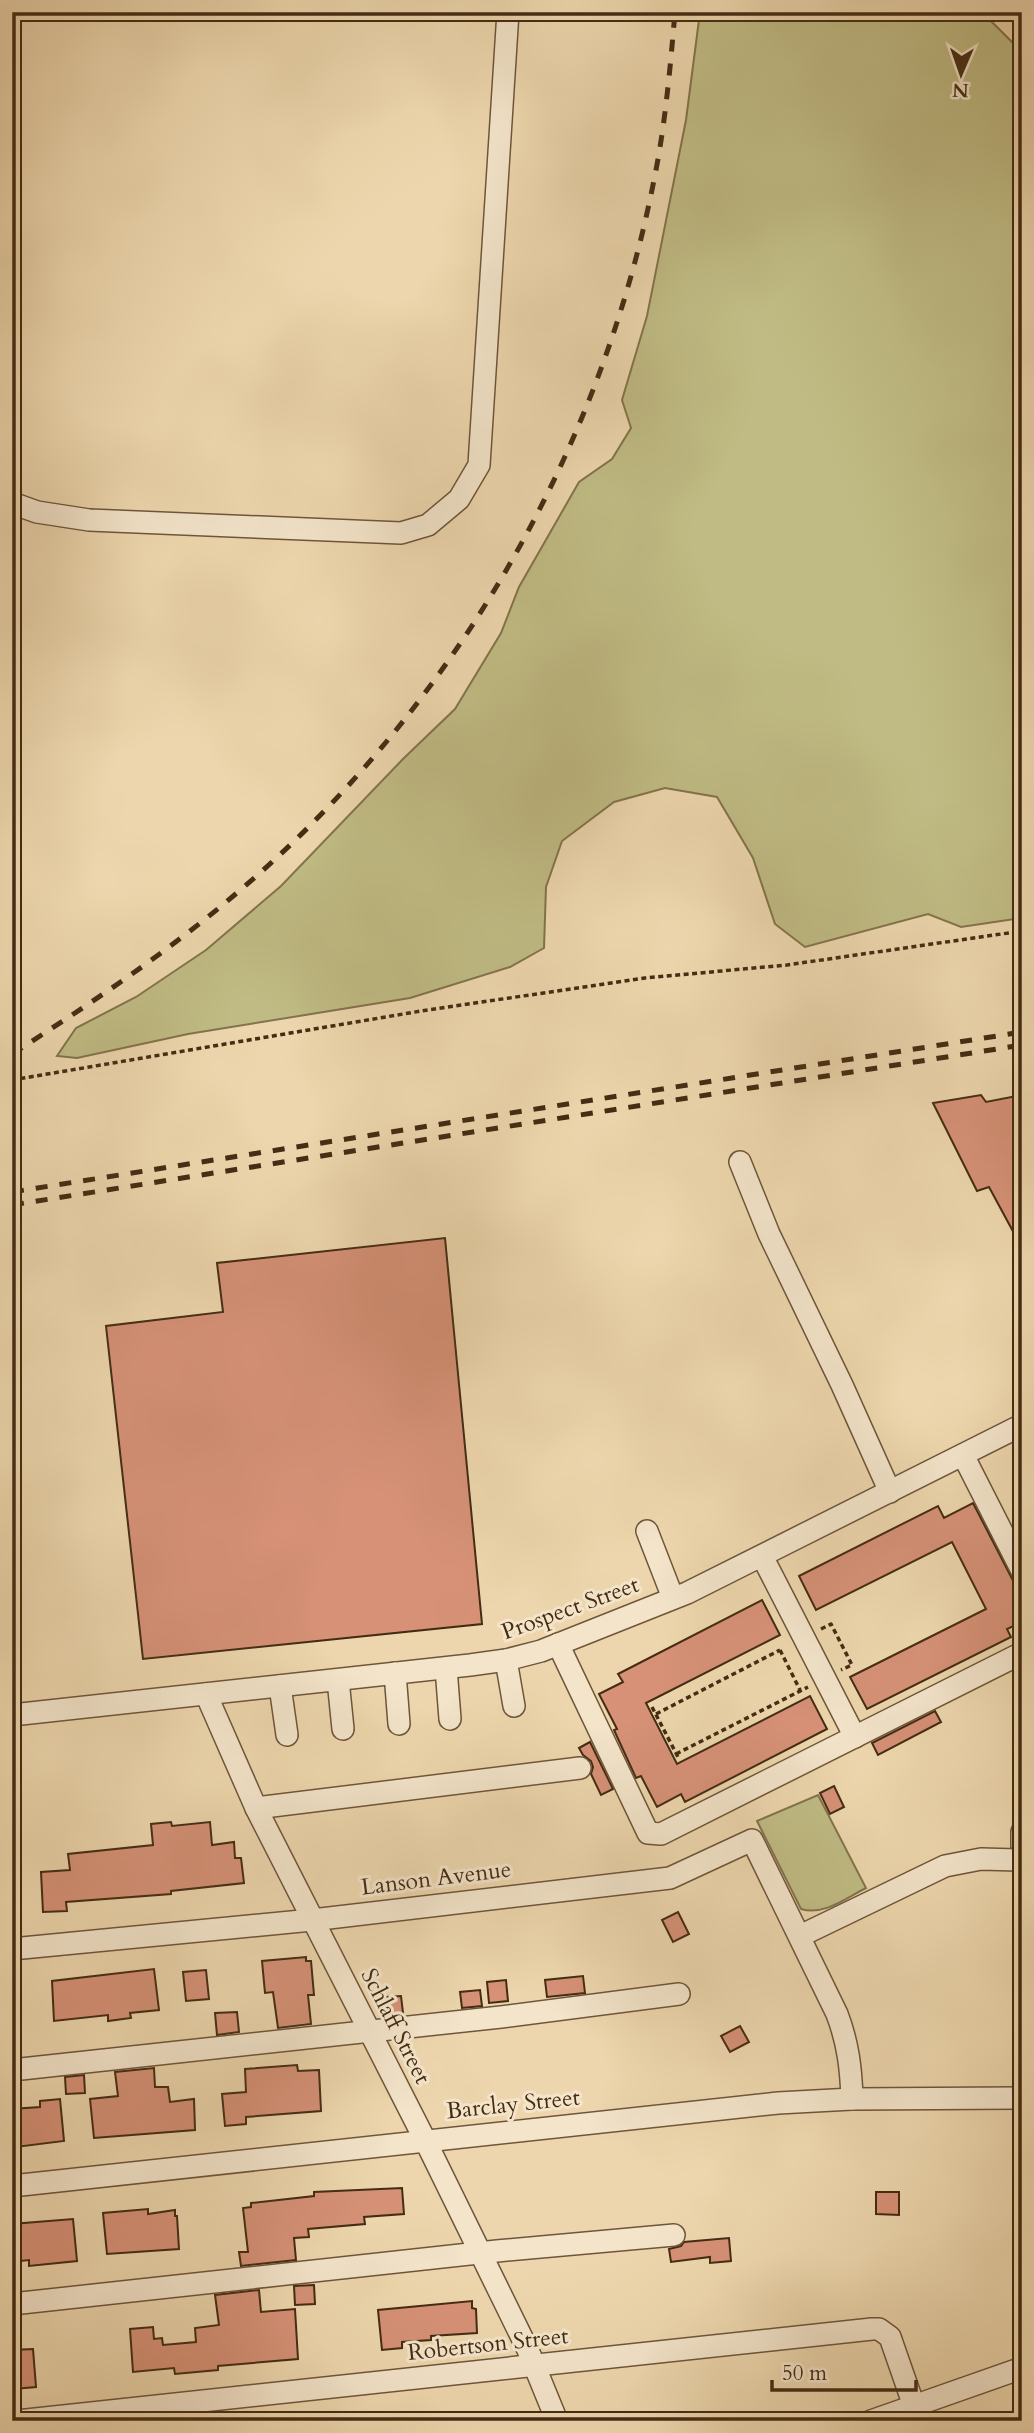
<svg xmlns="http://www.w3.org/2000/svg" width="1034" height="2433" font-family="Cardo,serif">
<style>
.green{fill:#c0bb84;stroke:#82744c;stroke-width:2}
.building{fill:#d69177;stroke:#442c13;stroke-width:2}
.lines{fill:none;stroke-linecap:round;stroke-linejoin:round}
.minor-casing{stroke:#6e563a;stroke-width:24}
.path{stroke:#442c13;stroke-width:3.5;stroke-dasharray:5 3.5;stroke-linecap:butt}
.minor{stroke:#f3e4ca;stroke-width:21}
.rail{stroke:#442c13;stroke-width:5;stroke-dasharray:12 12;stroke-linecap:butt}
.labels{text-anchor:middle;dominant-baseline:central;stroke-width:6;stroke-linejoin:round;paint-order:stroke}
.street-label{font-size:23px;fill:#442c13;stroke:#f3e4ca}
</style>
<rect width="100%" height="100%" fill="#edd6ad"/>
<filter id="stains"><feTurbulence type="fractalNoise" baseFrequency=".00286" numOctaves="4"/><feColorMatrix values="0 0 0 0 .2 0 0 0 0 .09 0 0 0 0 .02 0 0 0 .5 -.17"/></filter>
<radialGradient id="worn" r=".72"><stop offset=".6" stop-color="#630" stop-opacity="0"/><stop offset="1" stop-color="#630" stop-opacity=".3"/></radialGradient>
<g class="green">
<path d="M700 12H982L1022 52V918L961 927 928 914 805 947 775 924 753 858 717 797 665 788 614 802 562 841 546 887 544 948 510 967 410 998 188 1034 77 1058 57 1056 76 1028 136 997 206 950 281 886 403 759 455 709 501 633 519 587 579 482 612 459 631 428 622 400 647 316 686 120Z"/>
<path d="M818 1795 866 1888C846 1898 824 1916 801 1909L757 1821Z"/>
</g>
<g class="building">
<path d="M981 1095 986 1102 1022 1095V1248L989 1187 977 1191 933 1103Z"/>
<path d="M445 1238 482 1624 143 1659 106 1326 223 1312 217 1263Z"/>
<path d="M973 1503 1022 1598V1622L1007 1629 1011 1637 867 1709 850 1677 986 1609 952 1542 816 1610 799 1576 938 1506 944 1518Z"/>
<path d="M762 1600 780 1635 646 1703 677 1764 810 1696 827 1729 685 1802 681 1794 657 1807 641 1776 636 1778 614 1730 617 1729 599 1694 623 1682 618 1674Z"/>
<path d="M935 1711 941 1722 878 1755 872 1743Z"/>
<path d="M590 1742 613 1789 601 1795 591 1774 593 1767 591 1761 583 1755 579 1748Z"/>
<path d="M834 1786 844 1807 830 1814 820 1793Z"/>
<path d="M171 1822 172 1826 210 1822 212 1845 234 1842 235 1858H241L244 1883 171 1891V1894L66 1902 67 1911 43 1912 41 1872 70 1870 68 1854 153 1845 151 1824Z"/>
<path d="M678 1912 689 1934 673 1942 662 1920Z"/>
<path d="M306 1957V1961H311L314 1995H308L311 2024 278 2028 273 1992 265 1993 262 1961Z"/>
<path d="M154 1969 159 2010 130 2013 131 2018 108 2021V2015L54 2021 52 1981Z"/>
<path d="M206 1970 209 1999 186 2001 183 1972Z"/>
<path d="M583 1976 585 1993 547 1997 545 1980Z"/>
<path d="M506 1980 508 2001 489 2003 487 1982Z"/>
<path d="M480 1990 482 2006 462 2008 460 1992Z"/>
<path d="M401 1996 403 2013 388 2015 386 1997Z"/>
<path d="M237 2012 239 2032 217 2035 215 2013Z"/>
<path d="M740 2026 749 2042 730 2052 721 2036Z"/>
<path d="M297 2065 298 2071 319 2070 321 2111 246 2117V2124L225 2126 222 2094 246 2092 245 2069Z"/>
<path d="M154 2068 155 2087H168L170 2102 194 2099 195 2130 94 2138 90 2099 118 2096 115 2072Z"/>
<path d="M84 2075 85 2093 66 2094 65 2077Z"/>
<path d="M60 2099 64 2141 16 2147 12 2109 40 2107V2101Z"/>
<path d="M402 2188 404 2214 364 2217 365 2224 308 2229 309 2237 294 2238 296 2260 241 2266 239 2252H248L243 2208 251 2207V2203L314 2196V2192Z"/>
<path d="M876 2192H899V2215L876 2214Z"/>
<path d="M148 2209V2214L175 2210V2216H177L179 2249 107 2254 103 2213Z"/>
<path d="M73 2219 77 2261 29 2266V2260L12 2262V2224Z"/>
<path d="M729 2238 731 2261 710 2263V2257L671 2262 669 2249 681 2246 684 2242Z"/>
<path d="M314 2285 315 2304 295 2305 294 2286Z"/>
<path d="M259 2290 261 2312 295 2309 298 2359 218 2366V2370L175 2374 174 2368 133 2372 130 2329 153 2327 154 2339 162 2338 163 2345 196 2342 195 2328 219 2325 215 2295Z"/>
<path d="M472 2301V2308L476 2309 477 2333 431 2336V2340L402 2342V2348L382 2350 378 2310Z"/>
<path d="M33 2349 36 2387 14 2389 12 2350Z"/>
</g>
<g class="lines">
<defs>
<g id="minor">
<path d="M12 503 37 512 89 520 401 533 428 525 459 499 479 465 508 12"/>
<path d="M740 1162 769 1234 842 1385 890 1492"/>
<path d="M963 1455 1022 1571"/>
<path d="M647 1531 673 1598"/>
<path d="M762 1556 855 1737"/>
<path d="M558 1644 648 1833 661 1834 1022 1653"/>
<path d="M506 1660 514 1706"/>
<path d="M446 1668 450 1719"/>
<path d="M395 1673 399 1724"/>
<path d="M338 1680 343 1729"/>
<path d="M280 1686 287 1735"/>
<path d="M206 1694 256 1808 425 2140 528 2350 557 2421"/>
<path d="M12 1715 470 1665 506 1660 541 1651 687 1593 1022 1425"/>
<path d="M256 1808 580 1768"/>
<path d="M1022 1832V1846"/>
<path d="M800 1936 945 1866 981 1859 1022 1860"/>
<path d="M12 1949 312 1920 670 1878 752 1840 837 2014C848 2043 851 2068 852 2099"/>
<path d="M12 2070 501 2017 679 1994"/>
<path d="M12 2186 778 2103 852 2099 1022 2098"/>
<path d="M12 2304 497 2251 674 2235"/>
<path d="M17 2421 872 2329H879L890 2337 914 2406"/>
<path d="M871 2421 1022 2368"/>
</g>
</defs>
<use href="#minor" class="minor-casing"/>
<g class="path">
<path d="M12 1080 421 1011 645 978 787 965 1022 931"/>
<path d="M821 1629 831 1624 852 1665 841 1670"/>
<path d="M780 1650 800 1690"/>
<path d="M652 1707 678 1757"/>
<path d="M656 1714 780 1650"/>
<path d="M676 1754 808 1687"/>
</g>
<use href="#minor" class="minor"/>
<g class="rail">
<path d="M1011 12 1022 23"/>
<path d="M12 1054C90 1004 168 952 238 892 450 712 598 458 653 185 665 128 670 70 675 12"/>
<path d="M12 1192 1022 1032"/>
<path d="M12 1205 1022 1045"/>
</g>
</g>
<g class="labels">
<g class="street-label">
<text transform="translate(570 1608) rotate(-20)">Prospect Street</text>
<text transform="translate(436 1878) rotate(-7)">Lanson Avenue</text>
<text transform="translate(396 2026) rotate(63)">Schlaff Street</text>
<text transform="translate(513 2104) rotate(-6)">Barclay Street</text>
<text transform="translate(488 2344) rotate(-6)">Robertson Street</text>
</g>
</g>
<rect width="1034" height="2433" fill="none" stroke="#edd6ad" stroke-width="42"/>
<rect x="14" y="14" width="1006" height="2405" fill="none" stroke="#442c13" stroke-width="3.5"/>
<rect x="21" y="21" width="992" height="2391" fill="none" stroke="#442c13" stroke-width="2"/>
<g transform="translate(961 74) rotate(182)" stroke="#f3e4ca" stroke-width="5" paint-order="stroke">
<path d="M0-5L12 26L0 18L-12 26Z" fill="#442c13"/>
<text y="-10" font-size="19" font-weight="bold" text-anchor="middle" fill="#442c13">N</text>
</g>
<path d="M772 2380v10h144v-10" fill="none" stroke="#442c13" stroke-width="3.5"/>
<text x="782" y="2380" font-size="21" fill="#442c13" stroke="#f3e4ca" stroke-width="5" paint-order="stroke">50 m</text>
<rect width="100%" height="100%" filter="url(#stains)"/>
<rect width="100%" height="100%" fill="url(#worn)"/>
</svg>
